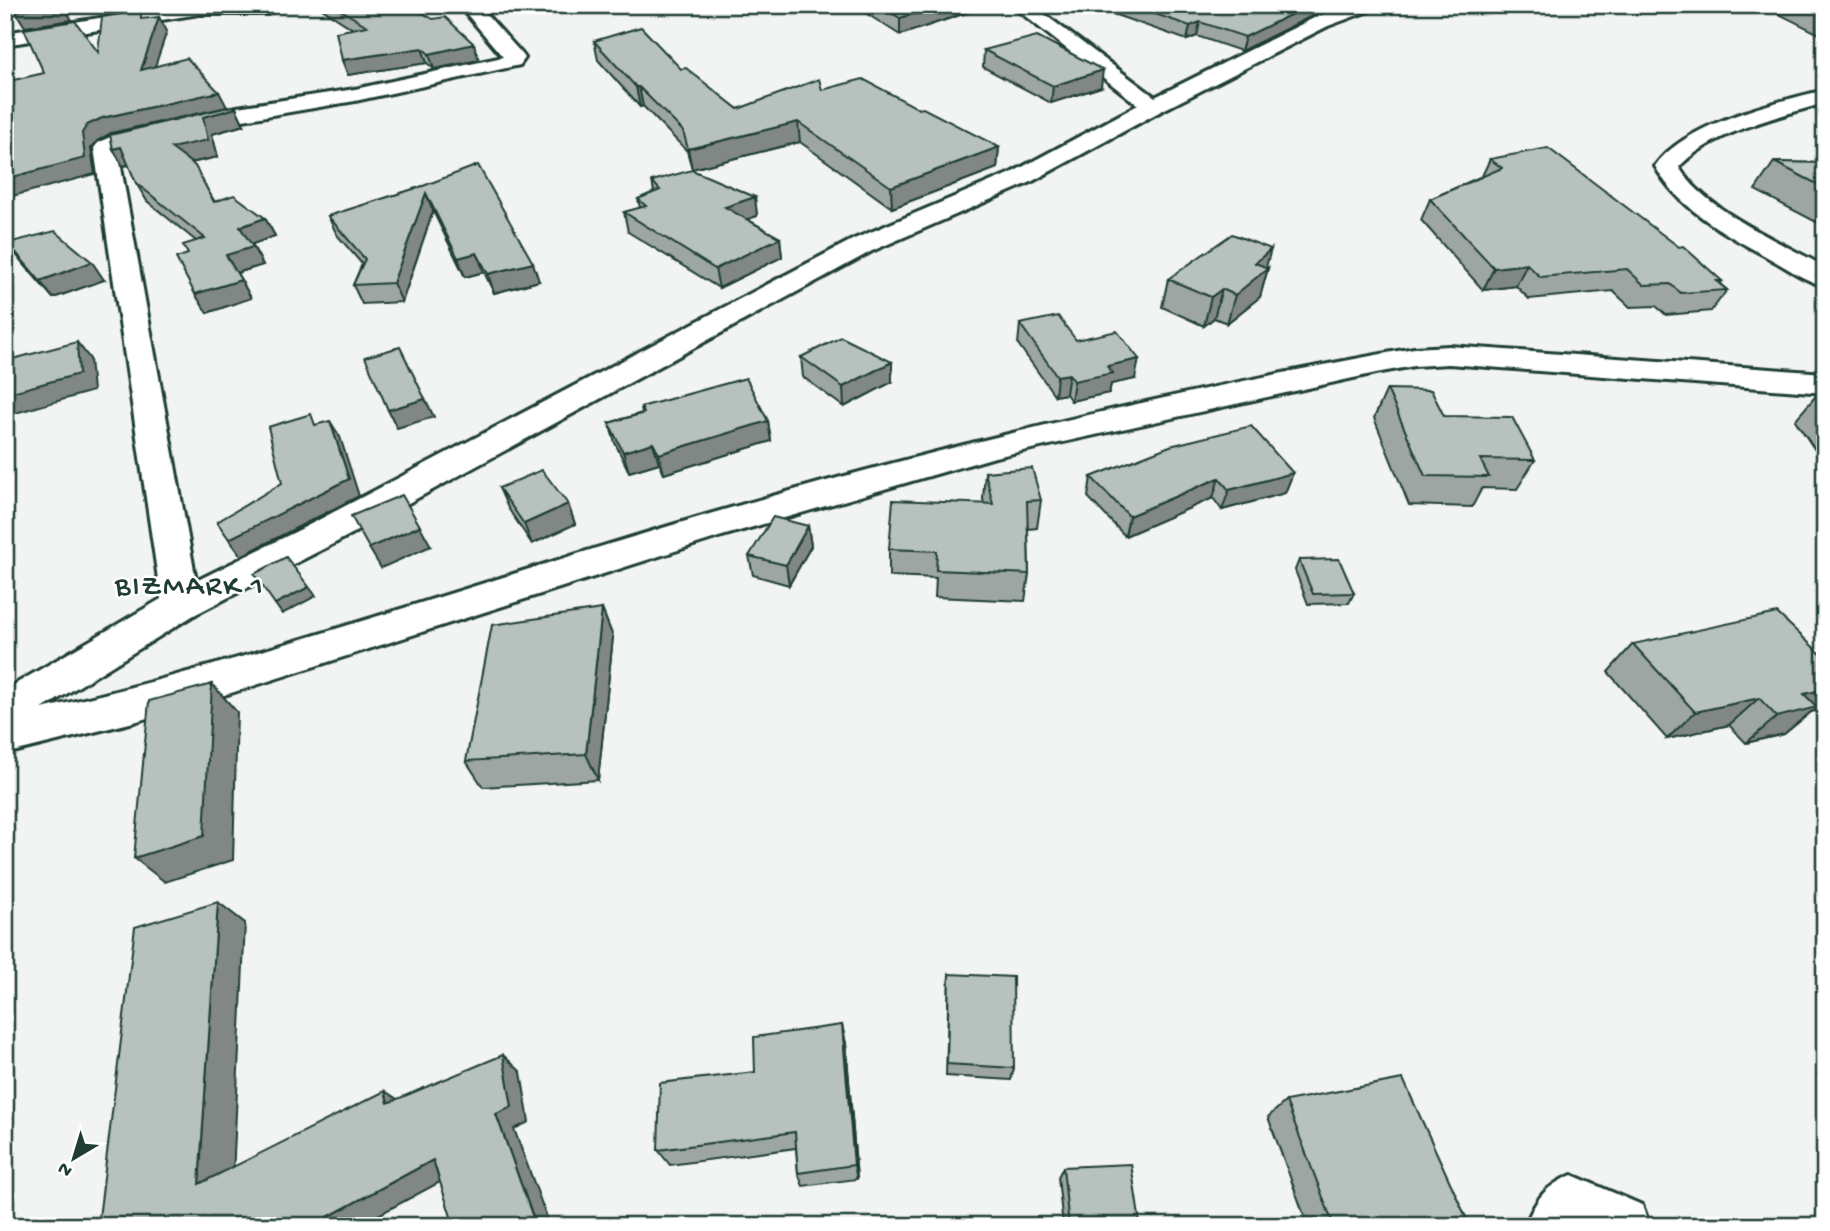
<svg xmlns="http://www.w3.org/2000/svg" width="1830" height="1231" font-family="'Gochi Hand',sans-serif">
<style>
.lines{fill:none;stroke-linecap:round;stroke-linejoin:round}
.street-casing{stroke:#1f3d34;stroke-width:6}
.street{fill:#fff;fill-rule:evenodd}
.wall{fill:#9da6a3;stroke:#1f3d34;stroke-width:2}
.shaded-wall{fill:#808784;stroke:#1f3d34;stroke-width:2}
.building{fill:#b7c1bd;stroke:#1f3d34;stroke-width:2}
.labels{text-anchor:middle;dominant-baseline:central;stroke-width:5;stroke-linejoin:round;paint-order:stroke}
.quarter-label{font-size:30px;letter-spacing:2px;fill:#1f3d34;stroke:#fff}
</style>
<rect width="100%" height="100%" fill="#f2f3f3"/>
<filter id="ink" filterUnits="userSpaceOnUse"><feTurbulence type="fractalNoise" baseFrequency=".0143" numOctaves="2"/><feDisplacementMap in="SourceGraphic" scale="14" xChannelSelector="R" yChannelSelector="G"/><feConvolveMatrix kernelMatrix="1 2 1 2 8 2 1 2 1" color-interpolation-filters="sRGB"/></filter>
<g filter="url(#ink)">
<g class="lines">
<defs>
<g id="street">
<path d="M181 5H276L277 8 268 14H199L5 45V33Z"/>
<path d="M459 5H478L522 54 525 58 520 65 355 101 237 121 128 146 118 151 196 581 307 526 854 239 1011 173 1138 105 1011 5H1032L1155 97 1314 18 1349 5H1376L1374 9 1328 26 1161 111 1029 183 872 251 333 544 194 615 42 709C267 657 485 580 706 515 939 447 1175 391 1414 348L1449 346 1825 373V393L1449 364 1414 366 1376 373 995 457 722 536 231 693 134 722 5 754V690L161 599 94 148 98 143 112 136 237 107 355 89 503 57Z"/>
<path d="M1825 90V103C1780 116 1712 132 1679 167 1705 211 1781 242 1825 267V286C1808 282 1792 271 1776 262 1732 237 1680 212 1655 166 1685 123 1776 102 1825 90Z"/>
<path d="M1572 1175 1642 1205 1650 1226H1525C1536 1199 1545 1186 1572 1175Z"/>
</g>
</defs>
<use href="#street" class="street-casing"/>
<use href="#street" class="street"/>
</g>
<g class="wall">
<path d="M316 5H409L479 60 434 69 427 63 348 75 342 60 353 29Z"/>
<path d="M853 5H990L900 35Z"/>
<path d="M1114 5H1319L1316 14 1241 51 1197 36 1187 40 1113 14Z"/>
<path d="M1763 5H1825V37L1763 6Z"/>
<path d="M594 41 681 69 738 109 822 90 919 109 999 147 997 168 892 208 800 142 692 169 687 151 643 106 640 107 598 60Z"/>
<path d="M984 50 1101 87 1051 103 983 67Z"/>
<path d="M236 108 244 125 212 134 218 157 191 163 215 202 265 218 275 236 252 244 263 265 237 273 251 298 207 313 188 254 196 241 147 201 136 183 129 165 123 166Z"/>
<path d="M1490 159 1722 281 1720 284 1727 290 1711 311 1666 315 1656 306 1630 307 1613 291 1529 299 1516 286 1483 290 1421 220 1430 199 1482 176Z"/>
<path d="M1774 162 1825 163V225H1822L1755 190Z"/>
<path d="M652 181 755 197 757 216 747 219 780 238 782 257 719 288 628 232 624 212 640 208 638 199 654 192Z"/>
<path d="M423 186 539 281 494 293 484 272 465 277 433 211 402 302 362 304 353 285 362 264 337 235 328 216Z"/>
<path d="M8 243 104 280 53 298 20 260Z"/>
<path d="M1266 267 1268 268 1260 297 1227 323 1214 318 1204 326 1162 307 1168 279Z"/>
<path d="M1020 324 1076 340 1135 379 1111 384 1109 393 1071 401 1066 394 1055 396 1018 344Z"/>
<path d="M801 357 892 382 844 407 803 377Z"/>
<path d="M1387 389 1444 416 1535 460 1517 489 1482 488 1472 507 1409 505 1374 418Z"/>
<path d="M1820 391H1825V465L1795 420Z"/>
<path d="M641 407 768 421 771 441 664 474 659 463 629 472 615 443 609 423 642 413Z"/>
<path d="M985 472 1041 500 1037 528 1028 529 1029 574 1025 601 935 597 936 578 889 576V549L984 504 983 499Z"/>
<path d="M1293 473 1285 493 1222 510 1213 498 1125 536 1088 497 1091 477Z"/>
<path d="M499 488 568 504 575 524 532 544 508 508Z"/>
<path d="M808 526 811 546 789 585 753 575 749 556Z"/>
<path d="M1299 560 1354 593 1349 603 1308 604 1295 570Z"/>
<path d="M602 609 613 637 598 780 483 787 466 761Z"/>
<path d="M1633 644 1817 710 1811 712 1784 734 1746 743 1729 725 1667 739 1608 672Z"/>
<path d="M949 974 1014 1068 1011 1080 946 1076Z"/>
<path d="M842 1025 846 1044 857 1179 803 1186 798 1173 796 1148 670 1165 658 1150 755 1072Z"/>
<path d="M1286 1101 1470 1226H1308L1268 1117Z"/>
<path d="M1063 1167 1140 1223 1138 1226H1063L1058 1177Z"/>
</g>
<g class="shaded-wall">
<path d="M49 5H63L72 20 25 27 15 11Z"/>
<path d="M107 5H149V7L111 13Z"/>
<path d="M941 5H990L900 35V18Z"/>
<path d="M1310 5H1319L1316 14 1241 51 1245 37Z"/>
<path d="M159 17 167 31 149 84 141 70Z"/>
<path d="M1200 22 1197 36 1187 40 1190 26Z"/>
<path d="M474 44 479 60 434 69 429 54Z"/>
<path d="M422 48 427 63 348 75 342 60Z"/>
<path d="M1103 70 1101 87 1051 103 1053 86Z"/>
<path d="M636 87H639L643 106 640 107Z"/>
<path d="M219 92 227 107 111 133 97 141 91 148 95 174 5 198V179L87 125 102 118Z"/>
<path d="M236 108 244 125 212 134 218 157 180 165 171 148 203 117Z"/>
<path d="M798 122 800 142 692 169 688 149Z"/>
<path d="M121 147 132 164 123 166 113 149Z"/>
<path d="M999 147 997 168 892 208 891 187Z"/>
<path d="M426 193 433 211 402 302 393 283Z"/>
<path d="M755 197 757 216 728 226 725 207Z"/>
<path d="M265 218 275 236 250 245 240 227Z"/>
<path d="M780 238 782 257 719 288 715 269Z"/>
<path d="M253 247 263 265 236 273 226 255Z"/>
<path d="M1271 249 1265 271 1268 268 1260 297 1227 323 1235 295 1255 263Z"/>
<path d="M477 253 484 272 465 277 458 258Z"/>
<path d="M92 262 104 280 53 298 40 281Z"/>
<path d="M533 263 539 281 494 293 488 274Z"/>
<path d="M1527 264 1516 286 1483 290 1494 268Z"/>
<path d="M241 280 251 298 207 313 195 294Z"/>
<path d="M1222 289 1214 318 1204 326 1211 297Z"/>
<path d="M77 342 90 359 93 391 5 416V394Z"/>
<path d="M1139 359 1135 379 1111 384 1109 393 1071 401 1074 381 1107 366Z"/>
<path d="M892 362V382L844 407 843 387Z"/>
<path d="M1069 374 1066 394 1055 396 1057 376Z"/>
<path d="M425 399 434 417 397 428 388 410Z"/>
<path d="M330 421 340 437 359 496 241 556 229 539 349 479Z"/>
<path d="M768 421 771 441 664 474 659 454Z"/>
<path d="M653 443 659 463 629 472 623 452Z"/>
<path d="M1293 473 1285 493 1222 510 1229 490Z"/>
<path d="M1219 478 1213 498 1125 536 1129 516Z"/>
<path d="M568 504 575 524 532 544 524 524Z"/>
<path d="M420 526 431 546 381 568 369 548Z"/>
<path d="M808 526 811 546 789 585 786 565Z"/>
<path d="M309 587 316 596 282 614 275 604Z"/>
<path d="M602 609 613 637 598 780 586 754Z"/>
<path d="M212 684 237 712 233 860 165 882 134 858Z"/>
<path d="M1825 689V704L1817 710 1811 712 1784 734 1746 743 1804 694Z"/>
<path d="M1759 698 1729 725 1667 739 1695 712Z"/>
<path d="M218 902 245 923 232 1197 199 1184Z"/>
<path d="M842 1025 846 1044 857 1179 854 1165Z"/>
<path d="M503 1055 521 1072 529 1122 514 1129 550 1226H536L496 1114Z"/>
<path d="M385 1091 408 1106 388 1103Z"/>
<path d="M433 1160 455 1174 358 1226H311Z"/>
</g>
<g class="building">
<path d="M13 5H49L15 11Z"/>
<path d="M333 5H409L433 19 445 17 474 44 429 54 422 48 342 60 336 32 367 26Z"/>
<path d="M878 5H941L900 18Z"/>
<path d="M1129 5H1310L1245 37 1200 22 1190 26Z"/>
<path d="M141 11V19L159 17 141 70 187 58 219 92 102 118 87 125 82 133 85 158 5 179V82L44 73 24 29 75 21 98 52 102 17Z"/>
<path d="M641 27 681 69 686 68 738 109 819 79 822 90 863 79 919 109 923 108 999 147 891 187 798 122 688 149 683 131 639 87H636L594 41Z"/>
<path d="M1037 36 1103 70 1053 86 984 50Z"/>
<path d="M233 106 236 108 203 117 208 140 171 148 195 166 214 202 234 195 265 218 240 227 253 247 226 255 241 280 195 294 176 258 188 254 183 245 205 238 136 183 121 147 113 149 110 135Z"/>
<path d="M1548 148 1679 247 1683 246 1722 281H1716L1727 290 1681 293 1670 284 1644 285 1627 269 1540 277 1527 264 1494 268 1430 199 1502 168 1490 159Z"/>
<path d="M1774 162 1825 163V188Z"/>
<path d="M478 165 533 263 488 274 477 253 458 258 426 193 393 283 353 285 365 259 328 216 423 186Z"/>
<path d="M692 170 755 197 725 207 780 238 715 269 624 212 646 206 638 199 660 190 652 181Z"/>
<path d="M55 231 92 262 40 281 8 243Z"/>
<path d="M1232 234 1271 249 1255 263 1268 268 1235 295 1222 289 1211 297 1168 279Z"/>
<path d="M1058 316 1076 340 1117 331 1139 359 1107 366 1113 373 1074 381 1069 374 1057 376 1020 324Z"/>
<path d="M841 337 892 362 843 387 801 357Z"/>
<path d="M77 342 79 374 5 394V361Z"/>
<path d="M400 347 425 399 388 410 365 357Z"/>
<path d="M746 378 768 421 659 454 653 443 623 452 609 423 644 413 641 407Z"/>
<path d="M1387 389 1431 390 1444 416 1512 417 1535 460 1480 459 1489 477 1425 476Z"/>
<path d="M311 414 315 425 330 421 349 479 229 539 217 522 282 483 268 427Z"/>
<path d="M1251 426 1293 473 1229 490 1219 478 1129 516 1091 477 1170 446Z"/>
<path d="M1032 468 1041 500 1027 501 1029 574 936 570 937 551 889 549 893 500 993 504 985 472Z"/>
<path d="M542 470 568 504 524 524 499 488Z"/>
<path d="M402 495 420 526 369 548 351 516Z"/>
<path d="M773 517 808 526 786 565 749 556Z"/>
<path d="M286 557 309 587 275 604 254 574Z"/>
<path d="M1339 559 1354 593 1313 594 1299 560Z"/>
<path d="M602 609 586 754 466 761 492 625Z"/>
<path d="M1777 613 1825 658V689L1804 694 1817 707 1777 717 1759 698 1695 712 1633 644Z"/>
<path d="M212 684 204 836 134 858 149 701Z"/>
<path d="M218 902 199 1184 385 1091 388 1103 503 1055 512 1107 496 1114 536 1226H454L433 1160 311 1226H98L135 927Z"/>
<path d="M949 974 1013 977 1014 1068 947 1064Z"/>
<path d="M842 1025 854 1165 798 1173 795 1132 658 1150 660 1083 755 1072 754 1037Z"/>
<path d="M1403 1079 1470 1226H1334L1286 1101Z"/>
<path d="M1131 1164 1140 1223 1069 1226 1063 1167Z"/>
</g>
</g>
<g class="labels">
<g class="quarter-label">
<text x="190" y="588">BIZMARK 1</text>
</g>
</g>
<rect width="1830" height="1231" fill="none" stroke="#fff" stroke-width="28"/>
<rect x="14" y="14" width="1802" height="1203" fill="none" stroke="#1f3d34" stroke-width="2.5" filter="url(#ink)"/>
<g transform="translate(74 1158) rotate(218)" stroke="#ffffff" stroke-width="5" paint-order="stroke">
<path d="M0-5L12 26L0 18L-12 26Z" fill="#1f3d34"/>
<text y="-10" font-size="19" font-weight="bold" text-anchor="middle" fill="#1f3d34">N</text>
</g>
</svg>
